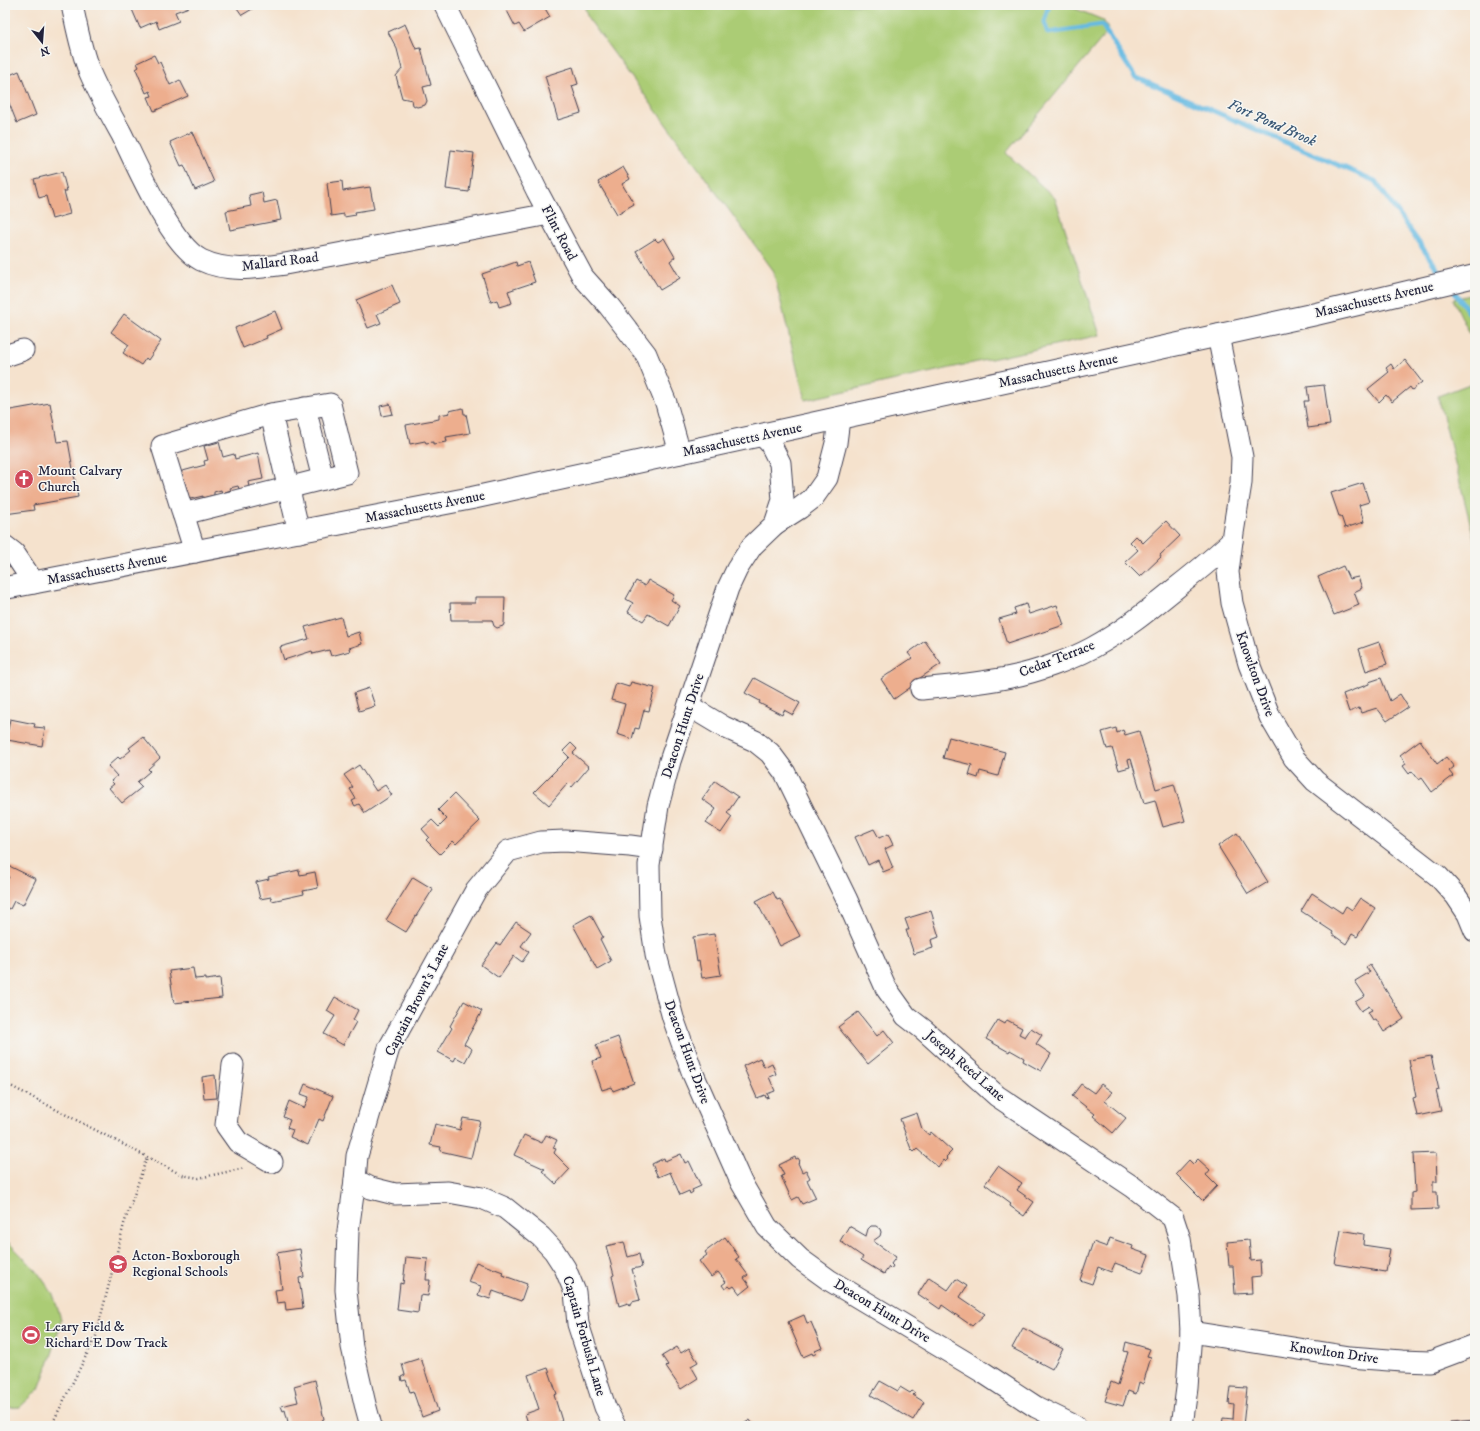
<svg xmlns="http://www.w3.org/2000/svg" width="1480" height="1431" font-family="'IM FELL DW Pica',serif">
<style>
.green{fill:#abcc74;stroke:#667758}
.lines{fill:none;stroke-linecap:round;stroke-linejoin:round}
.stream{stroke:#65bae2;stroke-width:5}
.building{fill:#edae8e}
.minor-casing{stroke:#423f51;stroke-width:23}
.major-casing{stroke:#423f51;stroke-width:24}
.path{stroke:#423f51;stroke-width:2.5;stroke-dasharray:1 3;stroke-linecap:butt}
.minor{stroke:#fff;stroke-width:21}
.major{stroke:#fff;stroke-width:22}
.labels{text-anchor:middle;dominant-baseline:central;stroke-width:3;stroke-linejoin:round;paint-order:stroke}
.street-label{font-size:14px;fill:#22223b;stroke:#f6f6f2}
.poi-label{font-size:14px;fill:#22223b;stroke:#f6f6f2;text-anchor:start}
.water-label{font-size:15px;font-style:italic;fill:#395775;stroke:#f6f6f2}
</style>
<rect width="100%" height="100%" fill="#f6f6f2"/>
<filter id="ink" filterUnits="userSpaceOnUse"><feTurbulence type="fractalNoise" baseFrequency=".025" numOctaves="2"/><feDisplacementMap in="SourceGraphic" scale="8" xChannelSelector="R" yChannelSelector="G"/><feConvolveMatrix kernelMatrix="1 2 1 2 8 2 1 2 1" color-interpolation-filters="sRGB"/></filter>
<filter id="wash" filterUnits="userSpaceOnUse"><feTurbulence type="fractalNoise" baseFrequency=".012" numOctaves="4" result="noise"/><feDisplacementMap in="SourceGraphic" scale="16" xChannelSelector="R" yChannelSelector="G"/><feGaussianBlur stdDeviation="0.9" result="paint"/><feColorMatrix in="noise" values="0 0 0 0 0 0 0 0 0 0 0 0 0 0 0 0 0 1.4 0 .05"/><feComposite in="paint" operator="in"/></filter>
<g filter="url(#wash)">
<rect width="100%" height="100%" fill="#f5e2cd"/>
<g class="green">
<path d="M584 5H1069L1071 7 1103 20 1109 30 1006 153 1055 198 1100 335 805 400 773 270 588 18Z"/>
<path d="M1475 294V345L1453 299Z"/>
<path d="M1475 382V542L1438 396Z"/>
<path d="M5 1239 36 1270 53 1294 61 1319 53 1351 39 1389 20 1407 5 1408Z"/>
</g>
<g class="lines">
<g class="stream">
<path d="M1049 5 1044 22 1048 33 1102 25 1135 77 1375 181 1444 278"/>
<path d="M1451 287 1475 321"/>
</g>
</g>
<g id="blocks">
<g class="building">
<path d="M137 5H188L189 7 175 12 179 21 159 29 156 21 140 28 131 7Z"/>
<path d="M235 5H259L242 15Z"/>
<path d="M504 5H543L550 17 524 32 519 24 515 26Z"/>
<path d="M405 24 416 49 421 48 431 85 423 87 427 101 425 105 417 107 413 105 412 100 402 98 396 76 402 69 397 49 388 32Z"/>
<path d="M154 55 158 63 160 62 170 85 180 80 188 96 154 111 148 97 152 96 150 91 146 93 136 69 139 67 137 63Z"/>
<path d="M573 67 578 84 572 86 581 113 558 120 545 76Z"/>
<path d="M19 71 36 115 17 123 7 98 5 99V77Z"/>
<path d="M192 132 214 182 195 190 184 165 181 166 170 142Z"/>
<path d="M451 150 474 153 469 192 446 189Z"/>
<path d="M623 167 630 179 622 184 634 204 617 214 598 182Z"/>
<path d="M62 172 67 191H64L70 214 52 219 46 196 39 198 34 179Z"/>
<path d="M342 181 343 191 370 187 374 209 355 212 356 215 344 217V214L331 216 327 183Z"/>
<path d="M262 192 264 203 277 200 281 220 230 230 226 211 251 206 249 195Z"/>
<path d="M664 238 675 257 670 261 680 278 660 290 636 251 655 239 658 242Z"/>
<path d="M516 262 517 266 528 262 535 282 508 291 512 303 499 307 497 300 491 302 482 274Z"/>
<path d="M392 285 400 304 377 314 381 323 368 328 356 300Z"/>
<path d="M275 311 282 329 266 336 267 338 243 348 235 328Z"/>
<path d="M124 314 161 341 148 360 146 358 141 365 123 353 129 345 111 332Z"/>
<path d="M1405 360 1422 382 1412 390 1410 387 1392 402 1386 395 1379 402 1368 389 1389 372 1386 368 1391 364 1394 369Z"/>
<path d="M1324 385 1330 425 1308 428 1304 401H1309L1307 387Z"/>
<path d="M50 403 57 442 68 441 78 497 33 505 34 510 5 514V411Z"/>
<path d="M390 404 393 414 382 416 380 406Z"/>
<path d="M463 408 464 414H466L470 433 446 437 447 442 433 444V442L426 443 425 441 410 444 406 425 439 419V415L450 413 449 411Z"/>
<path d="M219 442 223 457 234 454 235 459 258 453 263 479 248 482 249 487 239 489 238 486 230 488 231 490 222 493 221 490 214 492V495L203 498V496L186 500 179 472 205 465 204 461 208 460 204 446Z"/>
<path d="M1363 483 1369 502 1359 505 1364 522 1345 528 1341 516H1339L1331 493Z"/>
<path d="M1166 521 1180 536 1160 555 1161 557 1140 577 1125 562 1138 550 1130 542 1136 536 1143 543Z"/>
<path d="M1343 566 1349 579 1358 577 1362 588 1354 592 1359 605 1334 615 1318 577Z"/>
<path d="M648 580 674 595 671 600 680 606 669 626 648 614 643 621 628 612 633 603 626 599 636 581 645 586Z"/>
<path d="M475 597H505L504 624 503 626 497 628 494 626 492 620H451L450 603H475Z"/>
<path d="M1026 604 1029 614 1057 605 1064 625 1007 644 999 619 1016 614 1014 608Z"/>
<path d="M341 617 346 636 359 632 362 644 349 648 350 651 331 656 329 650 313 654 312 651 284 660 280 647 309 639 305 627Z"/>
<path d="M925 641 941 664 917 680 918 682 894 699 881 679 912 658 908 653Z"/>
<path d="M1379 642 1387 664 1366 671 1359 649Z"/>
<path d="M754 678 800 703 793 715 784 710 782 715 759 703 760 701 745 693Z"/>
<path d="M1381 678 1390 701 1400 694 1408 707 1387 721 1377 708 1361 713 1359 708 1349 712 1343 694 1369 684V682Z"/>
<path d="M631 682 655 688 649 711 644 710 639 729 635 728 632 739 617 734 625 704 611 700 616 683 629 687Z"/>
<path d="M369 688 375 706 359 711 354 693Z"/>
<path d="M10 719 35 724 34 727 45 728 42 746 7 740 5 745V729L8 730Z"/>
<path d="M1116 728 1117 733 1123 730 1125 735 1139 731 1156 789 1174 784 1185 821 1163 827 1155 800 1144 803 1131 759 1128 760 1130 767 1119 770 1112 748 1107 749 1102 732Z"/>
<path d="M143 737 160 758 148 769 150 771 137 782 142 787 122 803 109 788 114 784 111 781 117 776 108 766 118 757 120 759 131 750 129 748Z"/>
<path d="M949 737 1005 752 998 776 980 771 978 778 969 775 972 765 943 758Z"/>
<path d="M1420 740 1437 764 1446 757 1454 767 1449 771 1453 776 1432 792 1422 778 1419 780 1412 771 1409 774 1403 766 1406 764 1400 755Z"/>
<path d="M571 743 577 749 573 753 589 767 572 787 568 783 549 805 534 792 569 757 563 751Z"/>
<path d="M359 765 376 791 385 785 392 795 365 813 359 804 355 806 352 801 356 799 350 789 353 787 344 775Z"/>
<path d="M715 781 738 797 727 813 732 817 721 833 706 823 716 809 702 799Z"/>
<path d="M454 794 480 821 456 844 453 841 440 854 426 840 429 837 422 829 432 820 439 827 447 819 438 810Z"/>
<path d="M874 829 879 838 888 834 893 845 885 849 893 868 883 872 878 860 868 865 855 837Z"/>
<path d="M1237 833 1268 882 1248 894 1218 846Z"/>
<path d="M5 864 36 879 23 905 14 901 10 909 5 907V879L7 880 9 877 5 875Z"/>
<path d="M299 870 300 875 315 872 318 888 303 891 304 894 272 901 271 897 260 899 256 882 269 879 268 877Z"/>
<path d="M413 877 433 889 406 932 386 920Z"/>
<path d="M773 892 777 900 780 899 800 936 780 946 756 901Z"/>
<path d="M1312 893 1342 913 1346 906 1352 910 1360 898 1375 908 1357 937 1352 934 1346 944 1332 934 1333 932 1301 911Z"/>
<path d="M931 911 939 937 931 940 933 948 914 954 906 930H909L905 919Z"/>
<path d="M591 915 603 937 600 939 611 961 597 969 573 925Z"/>
<path d="M516 922 531 932 521 946 529 952 522 962 514 956 499 978 481 965 497 943 500 945Z"/>
<path d="M714 934 721 975 702 978 699 961 697 962 693 937Z"/>
<path d="M1370 965 1404 1019 1384 1032 1376 1019 1373 1020 1368 1012 1372 1010 1369 1006 1361 1011 1355 1002 1365 996 1355 981 1370 972 1366 967Z"/>
<path d="M193 968 195 979 206 978V980L220 978 222 998 174 1003 169 971Z"/>
<path d="M335 997 358 1010 353 1020 356 1022 343 1045 324 1034 335 1016 327 1011Z"/>
<path d="M464 1001 482 1011 464 1044 472 1049 465 1062 456 1057 454 1061 438 1052 452 1028 450 1026Z"/>
<path d="M858 1012 877 1036 884 1030 894 1043 868 1064 838 1027Z"/>
<path d="M998 1020 1005 1024 1007 1020 1022 1028 1019 1034 1025 1037 1031 1028 1042 1035 1036 1044 1051 1054 1041 1071 1023 1061 1024 1058 1010 1050 1009 1052 986 1039Z"/>
<path d="M618 1037 634 1083 613 1091 612 1087 602 1090 592 1061 601 1058 596 1045Z"/>
<path d="M1431 1056 1439 1090 1436 1091 1441 1111 1417 1116 1413 1098 1416 1097 1409 1060Z"/>
<path d="M760 1058 764 1067 772 1063 776 1074 769 1077 775 1091 767 1094 769 1097 766 1098 765 1095 757 1098 743 1066Z"/>
<path d="M215 1075 217 1098 204 1099 202 1077Z"/>
<path d="M305 1084 333 1096 323 1121 319 1119 308 1145 290 1137 293 1130 287 1128 290 1120 283 1117 289 1101 304 1108 309 1097 301 1094Z"/>
<path d="M1081 1084 1094 1093 1101 1084 1112 1092 1105 1101 1126 1118 1113 1133 1093 1116 1095 1114 1072 1096Z"/>
<path d="M917 1113 922 1129 929 1135 931 1132 952 1151 946 1157 948 1159 945 1162 943 1160 938 1167 917 1149 914 1152 911 1149 900 1119Z"/>
<path d="M463 1118 480 1121 471 1158 440 1151 441 1147 430 1145 435 1124 460 1130Z"/>
<path d="M524 1135 542 1143 546 1135 557 1140 553 1148 556 1149 554 1153 570 1169 556 1184 542 1171 545 1169 514 1155Z"/>
<path d="M1436 1153 1437 1182H1433V1192H1437L1438 1209 1411 1210V1193L1415 1192 1413 1154Z"/>
<path d="M681 1154 685 1163 689 1161 701 1186 692 1190 693 1192 690 1194 689 1191 680 1195 670 1172 658 1177 652 1164 664 1158 665 1161Z"/>
<path d="M795 1157 796 1159 798 1158 800 1161 798 1163 802 1172 806 1170 810 1178 807 1180 816 1198 802 1204 798 1197 792 1200 781 1176 784 1175 779 1165Z"/>
<path d="M1198 1159 1210 1170 1206 1175 1217 1186 1203 1201 1176 1174 1189 1160 1193 1164Z"/>
<path d="M998 1166 1022 1183 1017 1190 1034 1202 1024 1216 1010 1206 1011 1203 985 1184Z"/>
<path d="M849 1226 866 1236 868 1229 871 1226H876L880 1229 881 1232 880 1236 873 1241 896 1257 891 1264 893 1266 891 1269 889 1267 884 1274 861 1260 863 1257 840 1241Z"/>
<path d="M1341 1230 1364 1234 1363 1245 1390 1249 1386 1272 1335 1264Z"/>
<path d="M725 1237 739 1257 736 1259 748 1275 744 1278 750 1286 740 1294 734 1286 731 1288 729 1286 725 1289 722 1285 726 1282 718 1272 711 1277 699 1261 707 1255 705 1252Z"/>
<path d="M1110 1238 1133 1246 1132 1249 1149 1255 1142 1273 1115 1263 1111 1272 1098 1267 1092 1284 1080 1280 1093 1242 1107 1247Z"/>
<path d="M1249 1240 1251 1261 1260 1260 1261 1276 1251 1277 1252 1293 1235 1294 1233 1266H1229L1227 1242Z"/>
<path d="M624 1242 628 1257 639 1254 642 1267 632 1269 640 1300 632 1302V1304L629 1306 628 1303 619 1306 612 1276 614 1275 606 1246Z"/>
<path d="M300 1249 304 1277 299 1278 303 1308 286 1310 285 1302 277 1303 275 1290 282 1289 277 1253Z"/>
<path d="M406 1257 428 1259 426 1280H430L428 1296 420 1295 418 1313 397 1310 400 1283 403 1284Z"/>
<path d="M476 1262 503 1272 502 1275 527 1284 521 1301 493 1291 490 1299 478 1295 481 1286 468 1282Z"/>
<path d="M929 1277 948 1290 956 1279 967 1286 960 1297 985 1314 972 1326 942 1305 940 1309 918 1294Z"/>
<path d="M804 1315 807 1323 811 1322 822 1348 815 1351 817 1353 813 1355 812 1353 803 1357 788 1322Z"/>
<path d="M1023 1328 1063 1349 1052 1369 1012 1348Z"/>
<path d="M1126 1342 1150 1349 1147 1356 1151 1357 1143 1384 1139 1382 1136 1394 1128 1391 1123 1406 1105 1401 1111 1382 1118 1385 1128 1352 1124 1351Z"/>
<path d="M677 1347 681 1353 689 1348 698 1362 691 1366 698 1378 681 1389 666 1367 668 1365 662 1356Z"/>
<path d="M421 1358 438 1411 422 1417 413 1391 410 1392 406 1380 402 1381 401 1377 405 1375 402 1364Z"/>
<path d="M548 1368 557 1394 554 1395 562 1421 548 1426H529L525 1414 539 1409 528 1375Z"/>
<path d="M315 1380 324 1419 322 1420 324 1426H289L285 1410 283 1411 281 1406 298 1402 294 1386Z"/>
<path d="M880 1381 898 1391 900 1387 910 1393 912 1391 915 1393 913 1395 924 1402 913 1420 871 1395Z"/>
<path d="M1231 1387 1247 1388 1243 1426H1222L1223 1418 1233 1419 1234 1405 1229 1404Z"/>
<path d="M750 1420 754 1426H740Z"/>
<path d="M1475 1420V1426H1450V1422Z"/>
</g>
</g>
</g>
<g filter="url(#ink)">
<use href="#blocks" fill-opacity="0" stroke="#423f51" stroke-width="1"/>
<g class="lines">
<defs>
<g id="minor">
<path d="M72 5C77 28 81 51 90 73 99 94 111 115 122 135 137 166 171 245 201 260 228 273 257 268 285 264L549 214"/>
<path d="M445 5 537 191 583 277 609 306 646 354 666 403 680 453"/>
<path d="M1218 335 1242 457 1241 483 1233 533 1228 572 1232 603 1249 664 1270 717 1294 758 1315 781 1438 876 1456 896 1468 914 1475 931"/>
<path d="M5 356 23 350"/>
<path d="M305 408 323 479"/>
<path d="M762 435 770 443 780 463 783 500 775 524 752 546 737 569 728 588 670 761 658 806 649 865 650 916 656 955 673 1018 693 1074 741 1182 767 1227 800 1259 829 1280 984 1373 1036 1407 1075 1426"/>
<path d="M183 514 347 473 330 404 271 414"/>
<path d="M775 524 800 508 813 498 827 478 836 443 839 419"/>
<path d="M5 546 14 553 34 583"/>
<path d="M195 552 162 446 271 414 299 532"/>
<path d="M921 689C951 686 982 683 1011 677 1036 672 1070 660 1092 648 1122 632 1149 610 1176 588 1195 573 1214 558 1232 541"/>
<path d="M689 706 724 727 755 741 770 753 785 773 846 898 886 988 906 1016 924 1030 997 1096 1133 1187 1173 1218 1180 1239 1189 1296 1191 1332 1187 1388 1182 1426"/>
<path d="M233 1065 226 1125 238 1142 272 1162"/>
<path d="M355 1180 371 1188 395 1194 448 1192 482 1198 505 1208 541 1237 554 1251 565 1268 575 1292 578 1324 605 1407 615 1426"/>
<path d="M1191 1332 1350 1357 1402 1361 1430 1362 1475 1345"/>
<path d="M371 1426 365 1404 352 1347 346 1290 348 1231 355 1180 357 1156 389 1048 476 890 508 851 541 842 565 841 630 846 652 849"/>
</g>
<path id="major" d="M5 588 472 498 1316 314 1475 276"/>
</defs>
<use href="#minor" class="minor-casing"/>
<use href="#major" class="major-casing"/>
<g class="path">
<path d="M5 1083 182 1175 199 1178 245 1168"/>
<path d="M5 1425 8 1426"/>
<path d="M51 1426 96 1336 124 1224 147 1157"/>
</g>
<use href="#minor" class="minor"/>
<use href="#major" class="major"/>
</g>
</g>
<defs>
<symbol id="church-disc" viewBox="-11 -11 22 22"><circle r="9.5" fill="#d1495b" stroke="#f6f6f2"/><path d="M-1.2-6h2.4v3.5h3.3v2.4h-3.3V6h-2.4V-.1h-3.3v-2.4h3.3Z" fill="#fff"/></symbol>
<symbol id="school-disc" viewBox="-11 -11 22 22"><circle r="9.5" fill="#d1495b" stroke="#f6f6f2"/><path d="M0-5L7-2L0 1L-7-2ZM-4 1L0 2.5L4 1V4Q0 6-4 4Z" fill="#fff"/></symbol>
<symbol id="stadium-disc" viewBox="-11 -11 22 22"><circle r="9.5" fill="#d1495b" stroke="#f6f6f2"/><path d="M0-5a6.5 5 0 1 0 0 10a6.5 5 0 1 0 0-10ZM-3.5-1.8h7v3.6h-7Z" fill="#fff"/></symbol>
</defs>
<g fill-rule="evenodd">
<use href="#church-disc" x="13" y="468" width="22" height="22"/>
<use href="#school-disc" x="107" y="1253" width="22" height="22"/>
<use href="#stadium-disc" x="20" y="1324" width="22" height="22"/>
</g>
<g class="labels">
<g class="street-label">
<text transform="translate(559 233) rotate(62)">Flint Road</text>
<text transform="translate(280 262) rotate(-7)">Mallard Road</text>
<text transform="translate(1374 300) rotate(-13)">Massachusetts Avenue</text>
<text transform="translate(1058 371) rotate(-12)">Massachusetts Avenue</text>
<text transform="translate(742 440) rotate(-12)">Massachusetts Avenue</text>
<text transform="translate(425 507) rotate(-11)">Massachusetts Avenue</text>
<text transform="translate(107 569) rotate(-11)">Massachusetts Avenue</text>
<text transform="translate(1057 659) rotate(-21)">Cedar Terrace</text>
<text transform="translate(1255 674) rotate(70)">Knowlton Drive</text>
<text transform="translate(683 726) rotate(-72)">Deacon Hunt Drive</text>
<text transform="translate(417 1000) rotate(-63)">Captain Brown's Lane</text>
<text transform="translate(687 1052) rotate(70)">Deacon Hunt Drive</text>
<text transform="translate(965 1066) rotate(41)">Joseph Reed Lane</text>
<text transform="translate(882 1311) rotate(31)">Deacon Hunt Drive</text>
<text transform="translate(584 1336) rotate(74)">Captain Forbush Lane</text>
<text transform="translate(1334 1353) rotate(8)">Knowlton Drive</text>
</g>
<g class="poi-label">
<text x="38" y="471">Mount Calvary<tspan x="38" dy="16">Church</tspan></text>
<text x="132" y="1256">Acton-Boxborough<tspan x="132" dy="16">Regional Schools</tspan></text>
<text x="45" y="1327">Leary Field &amp;<tspan x="45" dy="16">Richard E Dow Track</tspan></text>
</g>
<g class="water-label">
<text transform="translate(1272 123) rotate(24)">Fort Pond Brook</text>
</g>
</g>
<rect width="1480" height="1431" fill="none" stroke="#f6f6f2" stroke-width="20"/>
<g transform="translate(42 42) rotate(163)" stroke="#f6f6f2" stroke-width="3" paint-order="stroke">
<path d="M0-3L7 15L0 10L-7 15Z" fill="#22223b"/>
<text y="-6" font-size="11" font-weight="bold" text-anchor="middle" fill="#22223b">N</text>
</g>
</svg>
